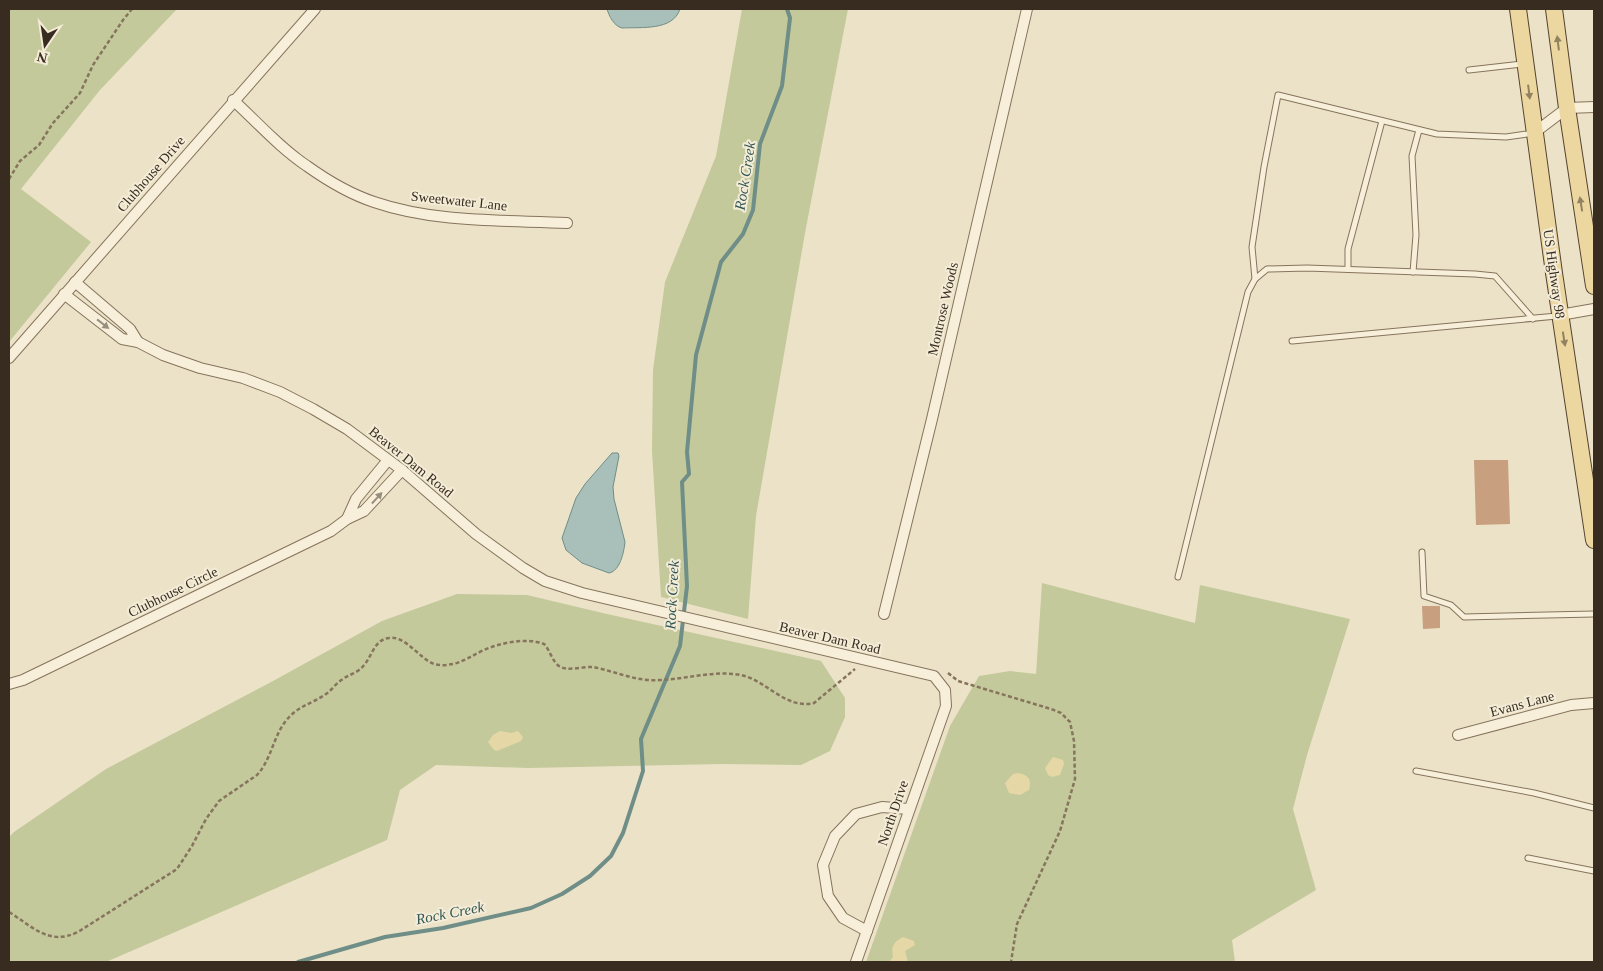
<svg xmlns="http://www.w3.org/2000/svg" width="1603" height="971" font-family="Georgia,serif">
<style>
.green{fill:#c3c99b}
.sand{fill:#e6d7a6}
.water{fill:#a8c0b9;stroke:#6f8e87}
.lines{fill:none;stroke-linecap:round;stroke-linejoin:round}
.stream{stroke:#6f8e87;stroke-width:4}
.building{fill:#c89f7f}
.lane-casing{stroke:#86745d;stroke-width:7}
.street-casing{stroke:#86745d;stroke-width:12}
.primary-casing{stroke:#554331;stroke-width:18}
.path{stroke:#86745d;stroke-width:2.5;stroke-dasharray:4 2.5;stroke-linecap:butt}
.lane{stroke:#f7efda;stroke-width:5}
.street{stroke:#f7efda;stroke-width:10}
.primary{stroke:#ecd7a1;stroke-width:16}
.oneway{fill:#928260}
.oneway2{fill:#988e7d}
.labels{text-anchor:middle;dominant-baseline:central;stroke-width:4;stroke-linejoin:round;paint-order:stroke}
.street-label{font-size:14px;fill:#382c20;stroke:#f4ecd6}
.water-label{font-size:15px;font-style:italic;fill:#305655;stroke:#f4ecd6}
</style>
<rect width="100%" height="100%" fill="#ece2c7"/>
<g class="green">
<path d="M9 9H177L100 90 21 189 91 242 9 342Z"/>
<path d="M742 9H848L805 233 756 516 748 619 661 597 652 451 653 370 665 282 716 156Z"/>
<path d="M1042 583 1195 623 1200 585 1350 619 1307 755 1293 809 1316 890 1232 940 1235 962H866L950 726 979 676 1010 671 1036 674Z"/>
<path d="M457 594 527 595 607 614 821 661 845 698V717L830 751 801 765 721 764 528 768 436 765 400 790 387 840 106 962H9V837L14 832 106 769 273 681 382 621Z"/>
</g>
<g class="sand">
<path d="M500 731 511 733 518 731 523 737 521 741 497 751 494 750 488 742 493 735Z"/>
<path d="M1053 757 1063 760 1064 764 1060 775 1052 777 1048 775 1045 768Z"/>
<path d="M1018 773C1028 774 1032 780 1029 790L1020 795 1009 793 1005 783 1013 774Z"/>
<path d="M903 937 914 941 915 945 905 951 908 962H889L893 957C891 947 893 942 903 937Z"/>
</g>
<g class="water">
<path d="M607 9H680C673 31 641 27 622 28 614 26 609 16 607 9Z"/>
<path d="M612 453H618L619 456 613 487 614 499 625 542C624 552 620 571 609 573L582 563 566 550 562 538 576 498 585 484Z"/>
</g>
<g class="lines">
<path class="stream" d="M298 962 385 937 443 928 531 908 562 894 590 876 611 856 623 833 643 771 641 739 680 646 687 586 682 482 689 474 687 452 696 355 721 262 743 234 753 210 760 144 782 86 790 18 787 9"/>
</g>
<g class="building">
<path d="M1474 460H1508L1510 524 1476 525Z"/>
<path d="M1422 606H1440V628L1423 629Z"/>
</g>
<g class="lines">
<defs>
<g id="lane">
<path d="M1469 70 1522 64"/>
<path d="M1348 269V249L1382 121"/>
<path d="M1413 272 1416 235 1412 156 1419 130"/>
<path d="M1255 279 1252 247 1264 167 1278 95 1437 134 1506 137 1534 133"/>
<path d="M1292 341 1557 316"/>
<path d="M1422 552 1424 596 1451 605 1464 617 1594 614"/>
<path d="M1178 577 1248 292 1255 279 1267 269 1307 268 1475 274 1495 276 1533 319"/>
<path d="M1416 771 1534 793 1594 808"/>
<path d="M1528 858 1594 871"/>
</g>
<g id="street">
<path d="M233 100C257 122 280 148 307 166 328 181 350 194 374 202 435 223 504 220 567 223"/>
<path d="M1534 133 1567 108 1594 107"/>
<path d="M64 294 122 339 138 342 130 329 75 282"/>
<path d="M1560 315 1594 309"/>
<path d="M138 342 163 355 200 368 243 378 280 392 313 409 347 429 402 470 476 534 523 568 545 581 582 593 934 676 945 690 946 706 856 962"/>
<path d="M9 358 315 9"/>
<path d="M347 519 356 499 388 460"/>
<path d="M884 614 932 419 1027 9"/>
<path d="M9 684 23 680 331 531 347 519 364 511 402 470"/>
<path d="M1458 735 1571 705 1594 703"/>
<path d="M867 931 843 918 828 896 823 865 835 836 856 814 882 807 909 809"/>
</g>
<g id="primary">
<path d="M1518 9 1554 273 1594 540"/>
<path d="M1554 9 1567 108 1594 286"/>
</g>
</defs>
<use href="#lane" class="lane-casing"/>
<use href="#street" class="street-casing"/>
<use href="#primary" class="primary-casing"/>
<g class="path">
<path d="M9 179 20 161 39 145 53 123 80 93 93 65 123 20 132 9"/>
<path d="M948 673 958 681 1051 709 1061 713 1070 722 1074 741 1075 779 1060 831 1017 924 1011 962"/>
<path d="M9 912C33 927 49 946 78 932L177 869 192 846 206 819 219 801 257 775C271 760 273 738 285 722 298 705 310 705 326 694 332 690 336 683 343 679 348 675 354 674 359 670 372 661 372 640 389 638 405 635 420 659 434 664 440 666 447 665 453 664 465 661 473 655 484 650 500 643 527 637 544 644 550 650 552 661 559 666 567 672 583 666 593 667 615 671 636 682 660 680 687 679 714 670 741 675 766 680 786 710 814 703L855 669"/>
</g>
<use href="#lane" class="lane"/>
<use href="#street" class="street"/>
<use href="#primary" class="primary"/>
</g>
<defs><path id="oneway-solid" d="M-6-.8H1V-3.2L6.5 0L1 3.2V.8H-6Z" transform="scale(1.25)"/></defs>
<g class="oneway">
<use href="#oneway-solid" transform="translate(1558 43) rotate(-97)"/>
<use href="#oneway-solid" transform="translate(1529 92) rotate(83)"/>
<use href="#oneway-solid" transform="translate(1581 204) rotate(-99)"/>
<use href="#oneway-solid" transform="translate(1564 339) rotate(81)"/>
</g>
<g class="oneway2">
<use href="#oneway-solid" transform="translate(103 324) rotate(38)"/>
<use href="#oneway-solid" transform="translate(377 498) rotate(-47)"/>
</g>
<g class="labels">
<g class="street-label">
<text transform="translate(151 174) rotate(-49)">Clubhouse Drive</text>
<text transform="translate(459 201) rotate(6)">Sweetwater Lane</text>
<text transform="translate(1554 274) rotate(82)">US Highway 98</text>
<text transform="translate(943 309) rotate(-77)">Montrose Woods</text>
<text transform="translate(411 462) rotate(39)">Beaver Dam Road</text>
<text transform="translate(173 592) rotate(-26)">Clubhouse Circle</text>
<text transform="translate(830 638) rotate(13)">Beaver Dam Road</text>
<text transform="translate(1522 704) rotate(-15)">Evans Lane</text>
<text transform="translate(893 813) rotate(-71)">North Drive</text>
</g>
<g class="water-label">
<text transform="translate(745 176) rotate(-81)">Rock Creek</text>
<text transform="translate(672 595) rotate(-87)">Rock Creek</text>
<text transform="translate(450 913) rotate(-11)">Rock Creek</text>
</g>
</g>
<rect width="1603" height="971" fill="none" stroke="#382c20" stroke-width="20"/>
<g transform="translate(45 45) rotate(193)" stroke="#f4ecd6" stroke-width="4" paint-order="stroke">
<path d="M0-4L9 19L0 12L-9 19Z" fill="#382c20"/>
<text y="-8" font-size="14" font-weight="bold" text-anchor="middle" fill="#382c20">N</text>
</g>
</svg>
